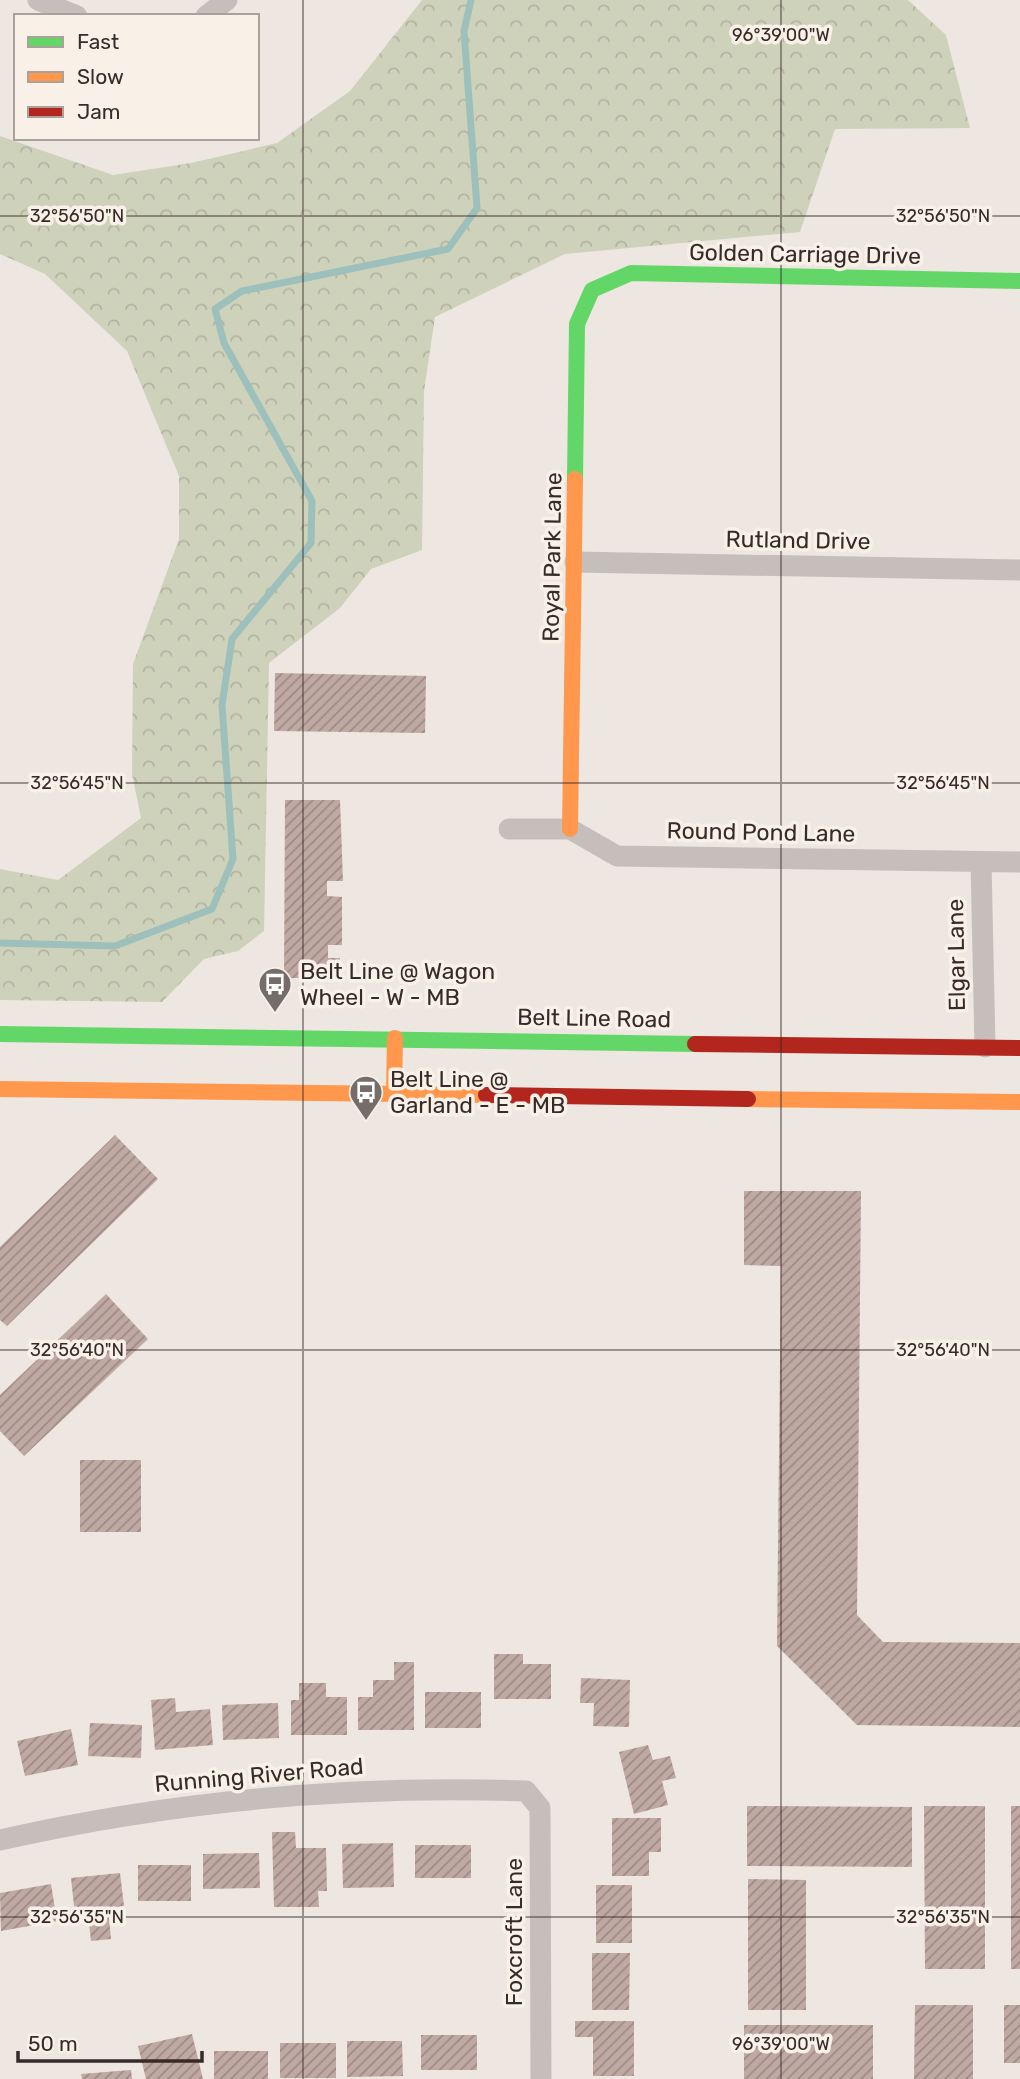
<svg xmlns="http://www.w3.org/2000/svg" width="1020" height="2079" font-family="Rubik,sans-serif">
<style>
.forest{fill:url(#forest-crowns)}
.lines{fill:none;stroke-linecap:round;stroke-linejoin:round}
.stream{stroke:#9dc0bc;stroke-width:7}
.building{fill:url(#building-hatch)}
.street{stroke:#c6beba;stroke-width:21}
.fast{stroke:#63d668;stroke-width:16}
.slow{stroke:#ff974d;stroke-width:16}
.jam{stroke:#b3261e;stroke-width:16}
.ticks{fill:none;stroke:#362b28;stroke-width:2;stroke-opacity:0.45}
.labels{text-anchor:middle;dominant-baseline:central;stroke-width:7;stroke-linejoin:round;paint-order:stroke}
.street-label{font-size:23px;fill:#362b28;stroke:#f9f0e8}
.poi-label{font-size:23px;fill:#362b28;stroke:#f9f0e8;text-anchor:start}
.ticks-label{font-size:18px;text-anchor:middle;fill:#362b28;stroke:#f9f0e8;stroke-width:7;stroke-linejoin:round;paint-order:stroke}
</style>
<defs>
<pattern id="forest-crowns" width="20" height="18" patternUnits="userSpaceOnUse" patternTransform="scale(1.75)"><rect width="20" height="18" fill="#cfd2bb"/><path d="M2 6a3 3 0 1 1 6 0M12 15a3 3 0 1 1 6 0" fill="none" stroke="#b2b4a1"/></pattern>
<pattern id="building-hatch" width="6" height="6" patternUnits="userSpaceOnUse" patternTransform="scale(1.75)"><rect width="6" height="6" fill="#c0a9a3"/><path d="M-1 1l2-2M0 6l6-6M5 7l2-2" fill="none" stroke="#9d8a85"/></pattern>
</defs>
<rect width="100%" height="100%" fill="#ede6e1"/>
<path class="forest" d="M422 0H908L946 35 970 128 835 129 800 232 565 254 435 317 424 391 422 550 371 569 340 608 269 663 264 931 238 951 204 959 162 1002 0 1000V869L58 880 141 818 132 774 133 664 179 539V476L127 351 45 274 0 254V136L113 175 191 163 277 143 350 91Z"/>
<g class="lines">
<path class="stream" d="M0 943 115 946 212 909 233 859 222 705 232 639 311 543 312 501 224 343 215 309 242 291 448 249 477 208 464 31 471 0"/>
</g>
<g class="building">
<path d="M275 673 426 676 425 733 274 731Z"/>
<path d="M285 800H340L343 881H327V896L342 897V945H328V958H340V978H284Z"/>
<path d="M115 1135 158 1179 7 1326 0 1320V1247Z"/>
<path d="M744 1191H861L857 1615 883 1642 1020 1643V1727L857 1725 777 1646 781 1266 744 1265Z"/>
<path d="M106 1294 148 1339 24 1456 0 1431V1395Z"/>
<rect x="80" y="1460" width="61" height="72"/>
<path d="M494 1654H523V1664H551V1699H494Z"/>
<path d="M394 1662H414V1730H358V1697H373V1680H394Z"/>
<path d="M581 1678 630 1680 629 1727 593 1726 594 1703H580Z"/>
<path d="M299 1683H326V1697H347V1735H291V1700H299Z"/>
<rect x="425" y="1692" width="56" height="36"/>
<path d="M175 1698 176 1712 210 1709 213 1745 155 1750 151 1700Z"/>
<path d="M278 1703 279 1738 223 1740 222 1705Z"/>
<path d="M90 1723 142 1725 141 1758 88 1756Z"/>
<path d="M71 1729 78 1765 25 1776 17 1741Z"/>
<path d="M648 1745 653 1760 670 1756 676 1778 662 1781 668 1805 634 1814 619 1752Z"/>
<path d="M747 1806 912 1807V1867L747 1866Z"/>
<path d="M924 1806H985V1969H925Z"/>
<rect x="1011" y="1806" width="9" height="163"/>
<path d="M612 1818H661V1852H649V1876H612Z"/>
<path d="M272 1832H295L296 1848H326L327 1891H318L319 1907H274Z"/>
<path d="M393 1843 394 1887 343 1888 342 1844Z"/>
<rect x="415" y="1845" width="56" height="33"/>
<path d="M259 1853 260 1888 203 1889V1854Z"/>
<rect x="138" y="1865" width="53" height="36"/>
<path d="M120 1873 124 1906 108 1908 111 1939 91 1941 88 1914 75 1915 71 1878Z"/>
<path d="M748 1879 806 1880V2010H748Z"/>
<path d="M51 1884 57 1921 1 1931 0 1893Z"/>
<rect x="596" y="1885" width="36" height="58"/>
<path d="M592 1953H630L629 2010H592Z"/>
<path d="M915 2005H973V2079H914Z"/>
<rect x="1004" y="2005" width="16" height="58"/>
<path d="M575 2021H634V2076H593V2037H575Z"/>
<rect x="744" y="2025" width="129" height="54"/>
<path d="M192 2034 203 2079H146L138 2046Z"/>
<rect x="421" y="2035" width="56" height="35"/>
<path d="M347 2041H402L403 2076 347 2077Z"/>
<rect x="280" y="2043" width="56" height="35"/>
<rect x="214" y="2051" width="54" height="28"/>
<path d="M131 2070 132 2079H82L81 2074Z"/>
</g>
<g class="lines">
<g class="street">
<path d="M38 0 77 16"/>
<path d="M206 16 227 0"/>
<path d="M575 562 1020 570"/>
<path d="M509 829H570L617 856 1020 862"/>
<path d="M981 863 985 1047"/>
<path d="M0 1840C173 1801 349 1785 526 1791L540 1808 541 2079"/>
</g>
<g class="fast">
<path d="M575 479 577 324 592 290 631 273 1020 281"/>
<path d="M0 1034 695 1044"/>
</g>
<g class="slow">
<path d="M570 829 575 479"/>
<path d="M0 1089 486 1095"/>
<path d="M394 1094 395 1038"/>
<path d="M748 1099 1020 1102"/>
</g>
<g class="jam">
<path d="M695 1044 1020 1048"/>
<path d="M486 1095 748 1099"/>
</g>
</g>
<path class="ticks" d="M303 0V2079M781 0V2079M0 216H1020M0 783H1020M0 1350H1020M0 1917H1020"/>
<defs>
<symbol id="bus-pin" viewBox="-11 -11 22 30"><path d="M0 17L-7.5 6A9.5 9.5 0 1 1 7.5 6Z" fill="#766c69" stroke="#f9f0e8"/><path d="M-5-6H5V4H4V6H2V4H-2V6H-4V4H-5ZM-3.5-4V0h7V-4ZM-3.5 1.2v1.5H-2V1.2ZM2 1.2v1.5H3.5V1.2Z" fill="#fff"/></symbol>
</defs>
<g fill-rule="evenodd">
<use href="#bus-pin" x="256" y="965" width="38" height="52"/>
<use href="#bus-pin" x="347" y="1073" width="38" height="52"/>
</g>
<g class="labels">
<g class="street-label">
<text transform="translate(805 254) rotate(1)">Golden Carriage Drive</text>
<text transform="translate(798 540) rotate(1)">Rutland Drive</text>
<text transform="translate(552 557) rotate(-89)">Royal Park Lane</text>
<text transform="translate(761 832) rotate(1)">Round Pond Lane</text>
<text transform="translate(956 955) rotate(-91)">Elgar Lane</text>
<text transform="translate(594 1018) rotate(1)">Belt Line Road</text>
<text transform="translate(259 1775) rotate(-5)">Running River Road</text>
<text transform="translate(514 1932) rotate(-90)">Foxcroft Lane</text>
</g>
<g class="poi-label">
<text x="300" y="971">Belt Line @ Wagon<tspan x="300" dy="26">Wheel - W - MB</tspan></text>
<text x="390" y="1079">Belt Line @<tspan x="390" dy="26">Garland - E - MB</tspan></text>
</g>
</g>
<g class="ticks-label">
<text x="781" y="41">96°39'00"W</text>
<text x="77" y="222">32°56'50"N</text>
<text x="943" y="222">32°56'50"N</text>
<text x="77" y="789">32°56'45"N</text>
<text x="943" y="789">32°56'45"N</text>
<text x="77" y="1356">32°56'40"N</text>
<text x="943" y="1356">32°56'40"N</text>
<text x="77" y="1923">32°56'35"N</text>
<text x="943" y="1923">32°56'35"N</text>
<text x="781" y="2050">96°39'00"W</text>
</g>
<rect x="14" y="14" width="245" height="126" fill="#f9f0e8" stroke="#aba19b" stroke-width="2"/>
<rect x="28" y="37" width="35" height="10" fill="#63d668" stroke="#aba19b" stroke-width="2"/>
<text x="77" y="49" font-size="21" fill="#362b28">Fast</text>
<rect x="28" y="72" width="35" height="10" fill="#ff974d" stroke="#aba19b" stroke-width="2"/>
<text x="77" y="84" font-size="21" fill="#362b28">Slow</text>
<rect x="28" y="107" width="35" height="10" fill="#b3261e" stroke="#aba19b" stroke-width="2"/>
<text x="77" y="119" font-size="21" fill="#362b28">Jam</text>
<path d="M18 2051v10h184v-10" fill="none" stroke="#362b28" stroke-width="3.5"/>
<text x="28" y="2051" font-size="21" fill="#362b28" stroke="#f9f0e8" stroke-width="5" paint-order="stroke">50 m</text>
</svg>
